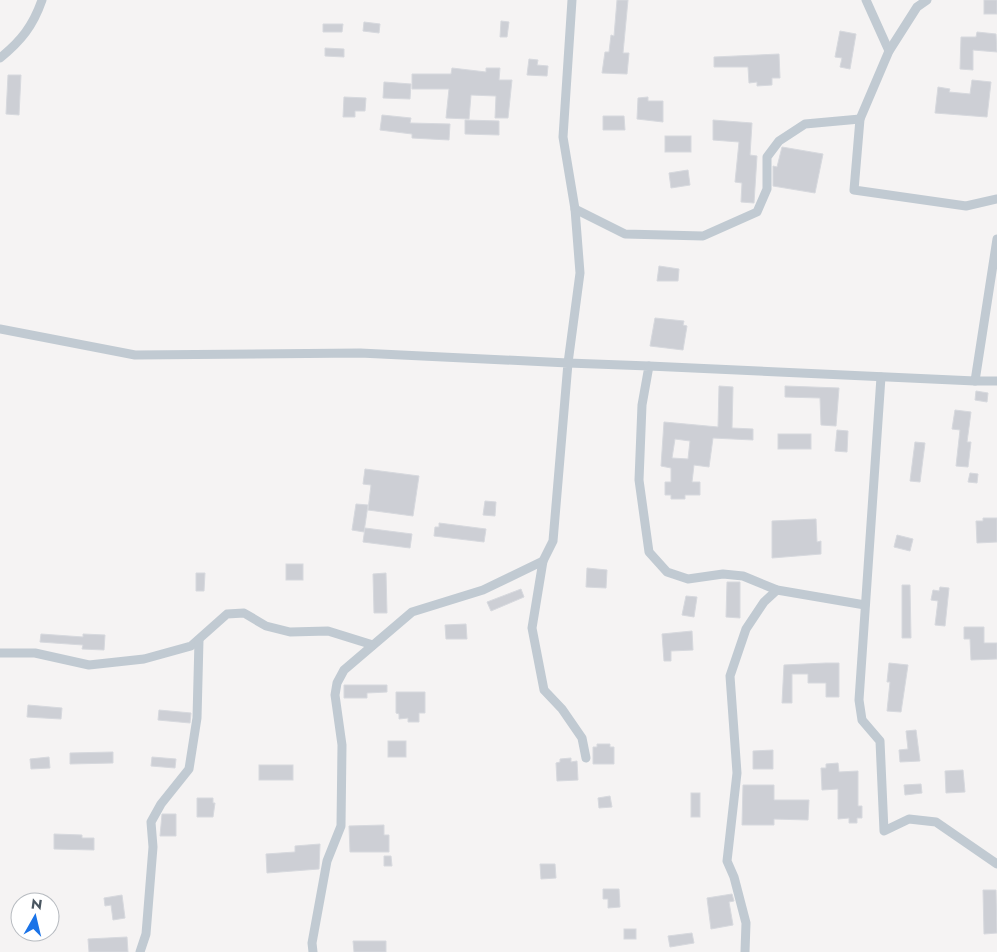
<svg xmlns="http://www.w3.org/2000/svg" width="997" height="952" font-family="Jost,sans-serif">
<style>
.building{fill:#cdcfd5;stroke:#d7d9de;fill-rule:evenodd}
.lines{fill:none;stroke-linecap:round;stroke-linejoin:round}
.street{stroke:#c1cad2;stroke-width:9}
</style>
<rect width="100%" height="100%" fill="#f5f3f3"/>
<g class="building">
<path d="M617 0H628L623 53H629L627 74 602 73 605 52H609L611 35 614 36Z"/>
<rect x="984" y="0" width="13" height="14"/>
<path d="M501 21 509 22 507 37H500Z"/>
<path d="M364 22 380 24 379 33 363 31Z"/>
<path d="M323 24H343L342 32H323Z"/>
<path d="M840 31 856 34 850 69 840 67 842 58 835 57Z"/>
<path d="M977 32 996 34 997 52 973 50V70L960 69 961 37H976Z"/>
<path d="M325 48 344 49V57L325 56Z"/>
<path d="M779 54 780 78H772V85L757 86V82L749 83 748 67H714V57Z"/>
<path d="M529 59 538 60 537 65 548 66 547 76 527 75Z"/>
<path d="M452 68 486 72V68H500L499 80H512L508 118H495L496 96 471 95 469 119 446 118 449 89H412V74H451Z"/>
<path d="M8 75H21L19 115 6 114Z"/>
<path d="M972 80 991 82 987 117 935 113 938 87 950 89 949 92 970 94Z"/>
<path d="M384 82 411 84 410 99 383 98Z"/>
<path d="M344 97 366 98 365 111H355V117H343Z"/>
<path d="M648 97V101H663V122L637 119 638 98Z"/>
<path d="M382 115 411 118 410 123 450 124 449 140 412 138V134L380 130Z"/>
<path d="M603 116H624L625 130H603Z"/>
<path d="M465 120 499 121V135L465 134Z"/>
<path d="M713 120 752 123 750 155 757 156 754 203 741 202 742 183 735 182 739 142 713 140Z"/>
<rect x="665" y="136" width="26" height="16"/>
<path d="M782 147 823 154 815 193 773 186V166L777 167Z"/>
<path d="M688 170 690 185 671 188 669 173Z"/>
<path d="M659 266 679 269 678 281H657Z"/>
<path d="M655 318 684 321 683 325 687 326 683 350 650 346Z"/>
<path d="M719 386 733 387 732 428 753 429V440L713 438 709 467 694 465 692 482H700V495H685V499H671V495H665V482H671V468L661 466 664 422 718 427ZM675 439 690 441 688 459 672 458Z"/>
<path d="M785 386 839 388 836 426 821 425 820 398 785 397Z"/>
<path d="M976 391 988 393 987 402 975 400Z"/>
<path d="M955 410 971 412 967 442H971L968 467 956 466 960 430 952 429Z"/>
<path d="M837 430 848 431 847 452 835 451Z"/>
<rect x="778" y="434" width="33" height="15"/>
<path d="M915 442 925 443 920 482 910 481Z"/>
<path d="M365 469 419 476 413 516 368 510 371 485 363 484Z"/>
<path d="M970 473 978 474 977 483 968 482Z"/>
<path d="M485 501 496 502 495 516 483 515Z"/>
<path d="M356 504 368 505 364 532 352 530Z"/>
<path d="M983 518H997V542L977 543 976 521H983Z"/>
<path d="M816 519 817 542 821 541V554L772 558V521Z"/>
<path d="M439 523 486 529 484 542 434 536 435 527H439Z"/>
<path d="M365 528 412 534 410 548 363 542Z"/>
<path d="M897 535 913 539 910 551 894 547Z"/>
<rect x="286" y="564" width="17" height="16"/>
<path d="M587 568 607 570 606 588 586 587Z"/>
<path d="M196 573H205L204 591H196Z"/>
<path d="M386 573 387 613H374L373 574Z"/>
<path d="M727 582H740V618L726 617Z"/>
<path d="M902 585H910L911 638H902Z"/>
<path d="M940 587 949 588 945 626 935 625 938 601 931 600 933 590 939 591Z"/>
<path d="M521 589 524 597 491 611 487 602Z"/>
<path d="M686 596 697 597 694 617 682 615Z"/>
<path d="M466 624 467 639H446L445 625Z"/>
<path d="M964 627H984V643H997V659L971 660 970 639H964Z"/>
<path d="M692 631 693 650 671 651V661H664L662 634Z"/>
<path d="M41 634 83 637V634L105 635 104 650 82 649 83 645 40 642Z"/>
<path d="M826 663H839V697H826V683H808V674H792V703H782L784 665Z"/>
<path d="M889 663 908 665 901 712 887 711 890 682H887Z"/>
<path d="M344 685H387V692L367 693V698H344Z"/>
<path d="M396 692H425V713H419V722H408V718L399 719V714L396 713Z"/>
<path d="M28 705 62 708 61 719 27 717Z"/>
<path d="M159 710 191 713 190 723 158 720Z"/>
<path d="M916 730 920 761 900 762 899 750 908 749 906 731Z"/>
<rect x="388" y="741" width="18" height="16"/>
<path d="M597 744H610V747H614V764H593V747H597Z"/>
<path d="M773 750V769H753V751Z"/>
<path d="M113 752V763L70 764V753Z"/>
<path d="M49 757 50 768 31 769 30 759Z"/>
<path d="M152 757 176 759 175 768 151 766Z"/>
<path d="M571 758V762L577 761 578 780 557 781 556 763 560 762V759Z"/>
<path d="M838 763 839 772 858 771V806H862V818H857V823H849V818L838 819V789L822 790 821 768H826V764Z"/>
<rect x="259" y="765" width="34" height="15"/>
<path d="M963 770 965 792 946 793 945 771Z"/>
<path d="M921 784 922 793 905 795 904 785Z"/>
<path d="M743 785H774V800H809L808 820 774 819V825H742Z"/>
<rect x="691" y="793" width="9" height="24"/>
<path d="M610 796 612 807 599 808 598 798Z"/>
<path d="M197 798H213V803H215L213 817H197Z"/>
<path d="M162 814H176V836H160Z"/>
<path d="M384 825V835H389V852H350L349 826Z"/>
<path d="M54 834 82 835V838H94V850L54 849Z"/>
<path d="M320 844 319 869 267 873 266 854 295 852V846Z"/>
<path d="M384 856H391L392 866H384Z"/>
<path d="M540 864H555L556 878 541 879Z"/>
<path d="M603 889H619L620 907 608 908V899H603Z"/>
<path d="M983 890H996L997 933 984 934Z"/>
<path d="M732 894 734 901 729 902 733 925 711 929 707 898Z"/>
<path d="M122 895 125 918 113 920 111 905 105 906 104 898Z"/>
<rect x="624" y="929" width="12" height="10"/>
<path d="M692 933 694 943 670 947 668 936Z"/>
<path d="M127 937 128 952H89L88 939Z"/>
<path d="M353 941H386V952H354Z"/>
</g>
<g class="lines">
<g class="street">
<path d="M572 0 563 137 575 209 580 273 568 363 649 366 642 405 639 480 649 552 667 572 688 579 723 574 743 576 777 590 865 605"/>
<path d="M866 0 889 51"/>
<path d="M927 0 917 7 889 51 860 119 854 190 966 206 997 199"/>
<path d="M0 58C21 41 33 26 42 0"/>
<path d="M575 209 625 234 703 236 757 212 767 189V157L779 141 805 124 860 119"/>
<path d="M0 329 135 355 360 353 568 363 553 541 543 561 483 590 412 612 344 670 337 683 335 695 342 745 341 826 327 861 312 943 313 952"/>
<path d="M649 366 975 381 997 239"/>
<path d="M881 377 859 700 862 720 880 741 884 831 909 819 936 822 997 864"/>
<path d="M975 381H997"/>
<path d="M543 561 532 628 544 690 562 709 582 738 586 758"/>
<path d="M0 653H35L89 665 144 659 191 646 227 614 244 613 266 626 290 632 328 631 373 645"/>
<path d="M140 952 146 934 153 847 151 822 161 804 189 769 197 718 199 640"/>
<path d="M745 952 746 923 734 877 727 861 737 773 730 676 746 629 764 602 777 590"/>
</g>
</g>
<g transform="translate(35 917) rotate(8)"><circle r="24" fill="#ffffff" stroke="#b7bbc0"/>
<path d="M0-4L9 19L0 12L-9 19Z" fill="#1a73e8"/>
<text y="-8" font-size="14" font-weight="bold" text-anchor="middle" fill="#4a5661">N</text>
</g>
</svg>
